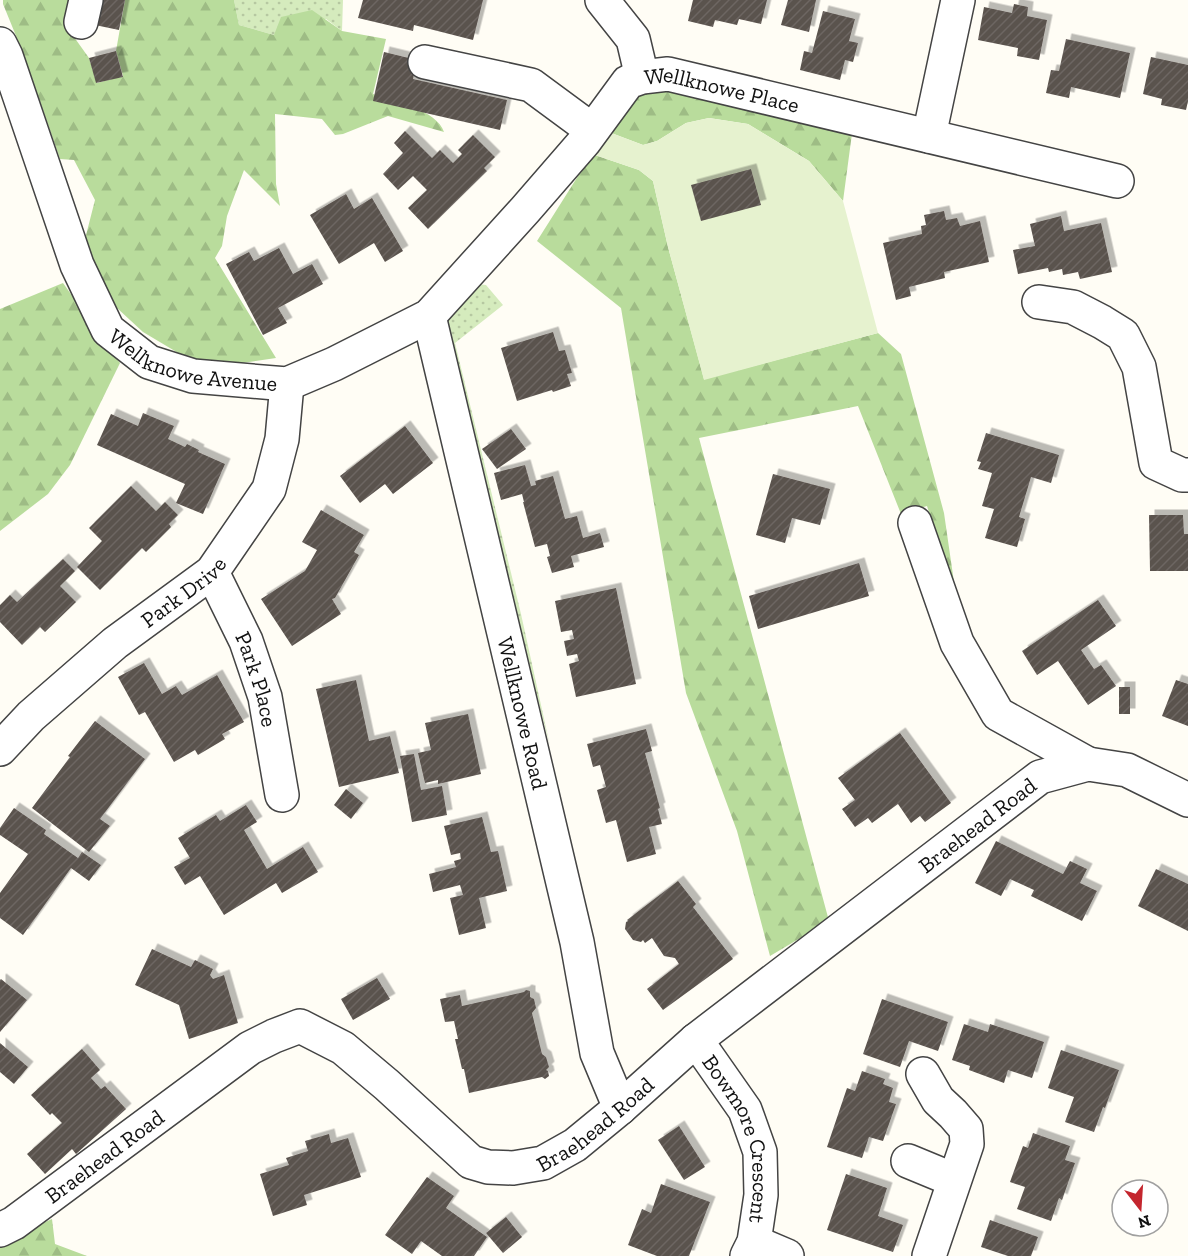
<svg xmlns="http://www.w3.org/2000/svg" width="1188" height="1256" font-family="'Zilla Slab',serif">
<style>
.grass{fill:url(#grass-dots)}
.forest{fill:url(#forest-firs)}
.pitch{fill:#e6f2cf}
.building{fill:url(#building-hatch);filter:url(#shadow)}
.lines{fill:none;stroke-linecap:round;stroke-linejoin:round}
.minor-casing{stroke:#444;stroke-width:36}
.minor{stroke:#fff;stroke-width:33}
.labels{text-anchor:middle;dominant-baseline:central;stroke-width:6;stroke-linejoin:round;paint-order:stroke}
.street-label{font-size:22px;fill:#111;stroke:#fff}
</style>
<defs>
<pattern id="grass-dots" width="8" height="8" patternUnits="userSpaceOnUse" patternTransform="scale(1.5)"><rect width="8" height="8" fill="#d5ebbd"/><path d="M2 2h.1M6 6h.1" fill="none" stroke="#b6c8a1" stroke-width="1.8" stroke-linecap="round"/></pattern>
<pattern id="forest-firs" width="22" height="20" patternUnits="userSpaceOnUse" patternTransform="scale(1.5)"><rect width="22" height="20" fill="#b9dc9c"/><path d="M5 1l3.5 6h-7zM16 11l3.5 6h-7z" fill="#9ebc85"/></pattern>
<pattern id="building-hatch" width="6" height="6" patternUnits="userSpaceOnUse" patternTransform="scale(1.5)"><rect width="6" height="6" fill="#5a524d"/><path d="M-1 1l2-2M0 6l6-6M5 7l2-2" fill="none" stroke="#6d6662"/></pattern>
<filter id="shadow"><feDropShadow dx="5.5" dy="-5.5" stdDeviation="0" flood-color="#0004"/></filter>
</defs>
<rect width="100%" height="100%" fill="#fffdf5"/>
<g class="grass">
<path d="M234 0H343L342 31 326 19 274 35 239 25Z"/>
<path d="M468 283 486 285 503 305 455 343 521 614 550 746 445 341C443 313 452 304 468 283Z"/>
</g>
<g class="forest">
<path d="M3 0H71L67 18 74 37 89 58 97 83 123 76 116 51 125 0H234L239 25 274 35 281 17 312 10 342 31 386 39 373 94C394 101 437 110 444 132L388 116 343 134 335 135 322 119 275 114 276 184 280 206 244 170 227 216 222 246 215 258 276 358 222 366 190 360 143 332 117 308 84 243 95 200 74 160 60 159 23 53 3 4Z"/>
<path d="M659 84 853 126 843 201 809 161 748 124 709 118 686 123 657 141 643 145 606 131 640 90Z"/>
<path d="M592 154 639 170 653 181 668 247 704 379 878 333 901 354 944 513 956 596 927 506 901 514 858 406 699 438 829 921 770 956 737 831 686 693 621 308 537 241Z"/>
<path d="M63 283 120 363 70 465 48 494 0 531V309Z"/>
<path d="M52 1219 55 1244 87 1256H0V1242Z"/>
</g>
<path class="pitch" d="M709 118 748 124 809 161 843 201 878 333 704 380 668 247 653 181 639 170 592 154 606 131 643 145 657 141 686 123Z"/>
<g class="building">
<path d="M100 0H125L119 30 95 25Z"/>
<path d="M363 0H483L473 40 414 25 413 31 358 18Z"/>
<path d="M693 0H767L761 24 739 19 737 25 715 20 713 27 688 21Z"/>
<path d="M788 0H816L809 32 781 25Z"/>
<path d="M1014 4 1028 7 1027 16 1047 20 1039 60 1017 56 1018 48 978 40 984 7 1012 13Z"/>
<path d="M823 11 855 19 849 41 858 43 853 62 845 60 840 80 800 70 804 51 812 53Z"/>
<path d="M1066 39 1130 53 1120 98 1071 87 1069 98 1046 93 1051 70 1059 71Z"/>
<path d="M116 51 123 77 96 83 89 58Z"/>
<path d="M384 52 417 60 413 79 507 100 500 130 373 101Z"/>
<path d="M1151 57 1188 65V101L1186 110 1161 105 1162 99 1143 94Z"/>
<path d="M405 131 432 158 440 150 453 163 462 154 458 150 473 135 495 157 484 168 487 171 428 229 408 208 427 190 413 176 398 190 383 174 403 153 394 143Z"/>
<path d="M751 169 761 205 701 221 691 185Z"/>
<path d="M346 194 354 209 372 198 403 251 385 262 374 243 339 264 310 215Z"/>
<path d="M944 211 946 220 957 218 960 226 980 221 989 262 944 272 945 278 909 287 911 296 896 300 883 243 922 234 921 226 926 225 924 215Z"/>
<path d="M1061 216 1064 231 1101 223 1112 272 1080 279 1078 272 1063 275 1062 269 1049 272 1048 268 1018 274 1013 250 1035 246 1030 224Z"/>
<path d="M279 248 293 274 312 264 323 284 278 308 287 323 263 335 226 264 249 252 254 261Z"/>
<path d="M553 332 559 351 565 350 572 373 567 374 571 386 553 392 552 390 517 401 501 348Z"/>
<path d="M143 413 174 426 168 439 185 447 187 444 199 450 198 452 225 464 203 514 176 503 185 484 97 445 111 414 138 426Z"/>
<path d="M405 426 433 463 393 494 385 484 360 503 340 476Z"/>
<path d="M511 429 526 449 497 469 482 449Z"/>
<path d="M986 433 1059 455 1051 483 1031 477 1019 517 1025 519 1017 547 985 538 994 509 982 506 992 473 978 469 981 462 977 461Z"/>
<path d="M525 465 531 486 536 485 535 481 553 476 565 519 577 516 583 538 600 533 604 547 571 556 574 567 552 573 547 557 550 556 547 544 535 547 523 502H524L522 494 501 500 494 473Z"/>
<path d="M773 474 830 489 820 525 792 518 785 543 756 535Z"/>
<path d="M131 486 156 511 165 502 178 515 169 524 171 527 146 552 142 548 100 590 77 567 102 541 89 528Z"/>
<path d="M321 510 364 535 354 552 359 555 335 598 332 599 341 614 292 646 261 599 305 571 317 550 302 542Z"/>
<path d="M1149 515H1183L1184 534H1188V571H1150Z"/>
<path d="M63 559 75 571 60 586 76 602 45 632 40 627 22 645 0 622V605L10 595 17 602Z"/>
<path d="M859 563 869 596 758 629 749 596Z"/>
<path d="M616 588 636 684 576 697 569 664 579 661 577 654 567 656 564 641 574 639 572 630 561 632 555 601Z"/>
<path d="M1098 600 1116 626 1081 650 1094 669 1101 665 1116 686 1088 705 1058 661 1037 675 1022 651Z"/>
<path d="M144 663 162 694 176 686 182 695 217 675 244 722 222 734 225 739 198 755 195 750 174 762 145 712 139 715 118 677Z"/>
<path d="M356 680 369 741 390 736 399 773 339 787 316 689Z"/>
<path d="M1176 680 1188 684V726L1162 716Z"/>
<rect x="1119" y="687" width="11" height="27"/>
<path d="M468 714 481 774 438 784V780L425 783 418 753 431 750 425 723Z"/>
<path d="M95 721 145 759 100 819 110 826 89 852 32 808 70 757 68 756Z"/>
<path d="M646 729 652 751 645 753 660 808 658 809 662 824 649 827 656 854 627 862 616 820 606 823 597 790 606 787 600 765 593 767 587 744Z"/>
<path d="M900 733 951 803 925 822 920 816 911 823 898 804 872 823 868 818 855 827 842 809 855 800 838 778Z"/>
<path d="M414 754 421 790 442 786 447 815 412 822 400 756Z"/>
<path d="M346 789 363 803 351 819 334 805Z"/>
<path d="M246 805 257 822 244 830 267 869 303 847 318 872 282 893 276 883 224 915 200 876 185 885 174 867 190 858 178 838 216 815 220 821Z"/>
<path d="M14 808 46 830 44 834 78 858 82 852 101 865 89 881 71 868 23 935 0 918V893L28 854 0 835V828Z"/>
<path d="M482 817 491 852 498 851 507 891 479 898 486 928 459 935 450 898 463 895 460 885 433 892 429 874 456 867 454 861 461 859 460 853 451 855 444 826Z"/>
<path d="M996 841 1063 874 1070 861 1087 869 1080 883 1097 891 1082 921 1031 896 1034 890 1010 879 1001 896 975 883Z"/>
<path d="M1156 869 1188 884V931L1138 906Z"/>
<path d="M678 881 696 904 693 907 733 959 663 1010 647 989 679 964 675 958 664 956 652 938 645 943 643 940 641 942 633 940 625 929 626 922 628 921 627 920Z"/>
<path d="M152 949 191 967 195 960 213 969 210 975 213 979 224 975 238 1023 189 1039 179 1005 135 985Z"/>
<path d="M377 978 390 999 353 1020 341 999Z"/>
<path d="M1 979 27 1000 0 1032V980Z"/>
<path d="M526 990 530 991V997L534 999 536 1008 532 1013 542 1054 546 1057 549 1067 546 1070 548 1071 549 1076 545 1079 542 1077 469 1093 464 1069H462L455 1039H458L454 1021 445 1022 440 999 460 995 462 1006 524 992Z"/>
<path d="M882 999 948 1022 938 1051 909 1041 900 1067 863 1054Z"/>
<path d="M964 1024 988 1032 990 1024 1044 1042 1032 1078 1008 1070 1004 1083 969 1070 970 1066 952 1060Z"/>
<path d="M0 1043 28 1067 14 1084 0 1072Z"/>
<path d="M82 1049 100 1070 91 1078 101 1089 105 1086 126 1109 76 1154 72 1149 45 1174 27 1154 62 1123 52 1113 50 1115 31 1095Z"/>
<path d="M1061 1050 1119 1070 1105 1108 1103 1107 1094 1132 1065 1122 1074 1097 1048 1088Z"/>
<path d="M862 1071 885 1079 883 1084 893 1088 889 1102 896 1104 883 1141 869 1137 862 1158 827 1147 847 1088 855 1091Z"/>
<path d="M679 1126 705 1167 684 1180 658 1140Z"/>
<path d="M1033 1133 1070 1146 1065 1160 1075 1163 1062 1200 1059 1198 1051 1221 1017 1209 1025 1187 1010 1182 1023 1146 1028 1148Z"/>
<path d="M329 1134 331 1143 348 1138 361 1177 304 1195 307 1205 273 1216 260 1174 289 1165 286 1158 308 1151 305 1141Z"/>
<path d="M846 1174 887 1188 878 1216 903 1225 893 1252 827 1230Z"/>
<path d="M427 1177 454 1196 446 1208 487 1237 474 1256H442L421 1241 412 1254 385 1235Z"/>
<path d="M661 1184 710 1202 689 1256H657L628 1245 642 1209 651 1213Z"/>
<path d="M506 1217 522 1237 503 1253 486 1233Z"/>
<path d="M990 1220 1038 1237 1031 1256H1008L981 1247Z"/>
</g>
<g class="lines">
<defs>
<g id="minor">
<path d="M602 0 633 39 642 77"/>
<path d="M81 22 86 0"/>
<path id="s1" d="M0 44 6 56 77 265 108 330 149 362 193 376 287 384 334 364 429 316 525 210 584 142 628 82 642 77 668 74 1117 181"/>
<path d="M425 62 531 85 592 130"/>
<path d="M929 136 958 0"/>
<path d="M1039 302 1073 307 1102 322 1123 335 1139 367 1156 463 1182 475H1188"/>
<path id="s2" d="M429 316 577 942 597 1053 620 1108"/>
<path d="M915 523 957 643 998 714 1088 764"/>
<path id="s3" d="M212 572 246 641 265 697 282 795"/>
<path id="s4" d="M0 749 31 716 115 643 212 572 269 489 282 439 287 384"/>
<path id="s5" d="M696 1040 745 1110 760 1152 761 1195 754 1242 747 1256"/>
<path d="M923 1074 938 1100 953 1114 966 1129 967 1144 929 1256"/>
<path d="M908 1161 954 1180"/>
<path id="s6" d="M0 1230 14 1223 250 1048 274 1036 300 1026 343 1048 387 1085 471 1162 488 1167 513 1168 543 1163 575 1145 620 1108 696 1040 1040 777 1088 764 1127 770 1188 800"/>
<path d="M754 1242 787 1256"/>
</g>
</defs>
<use href="#minor" class="minor-casing"/>
<use href="#minor" class="minor"/>
</g>
<g class="labels">
<g class="street-label">
<text stroke="none"><textPath href="#s1" startOffset="1060">Wellknowe Place</textPath></text>
<text stroke="none"><textPath href="#s1" startOffset="400">Wellknowe Avenue</textPath></text>
<text stroke="none"><textPath href="#s4" startOffset="242">Park Drive</textPath></text>
<text stroke="none"><textPath href="#s3" startOffset="117">Park Place</textPath></text>
<text stroke="none"><textPath href="#s2" startOffset="408">Wellknowe Road</textPath></text>
<text stroke="none"><textPath href="#s6" startOffset="1208">Braehead Road</textPath></text>
<text stroke="none"><textPath href="#s6" startOffset="722">Braehead Road</textPath></text>
<text stroke="none"><textPath href="#s5" startOffset="111">Bowmore Crescent</textPath></text>
<text stroke="none"><textPath href="#s6" startOffset="128">Braehead Road</textPath></text>
</g>
</g>
<g transform="translate(1140 1208) rotate(163)"><circle r="28" fill="#ffffff" stroke="#a0a0a0" stroke-width="1.5"/>
<path d="M0-4.5L10 22L0 15L-10 22Z" fill="#c4262e"/>
<text y="-9" font-size="16" font-weight="bold" text-anchor="middle" fill="#111111">N</text>
</g>
</svg>
